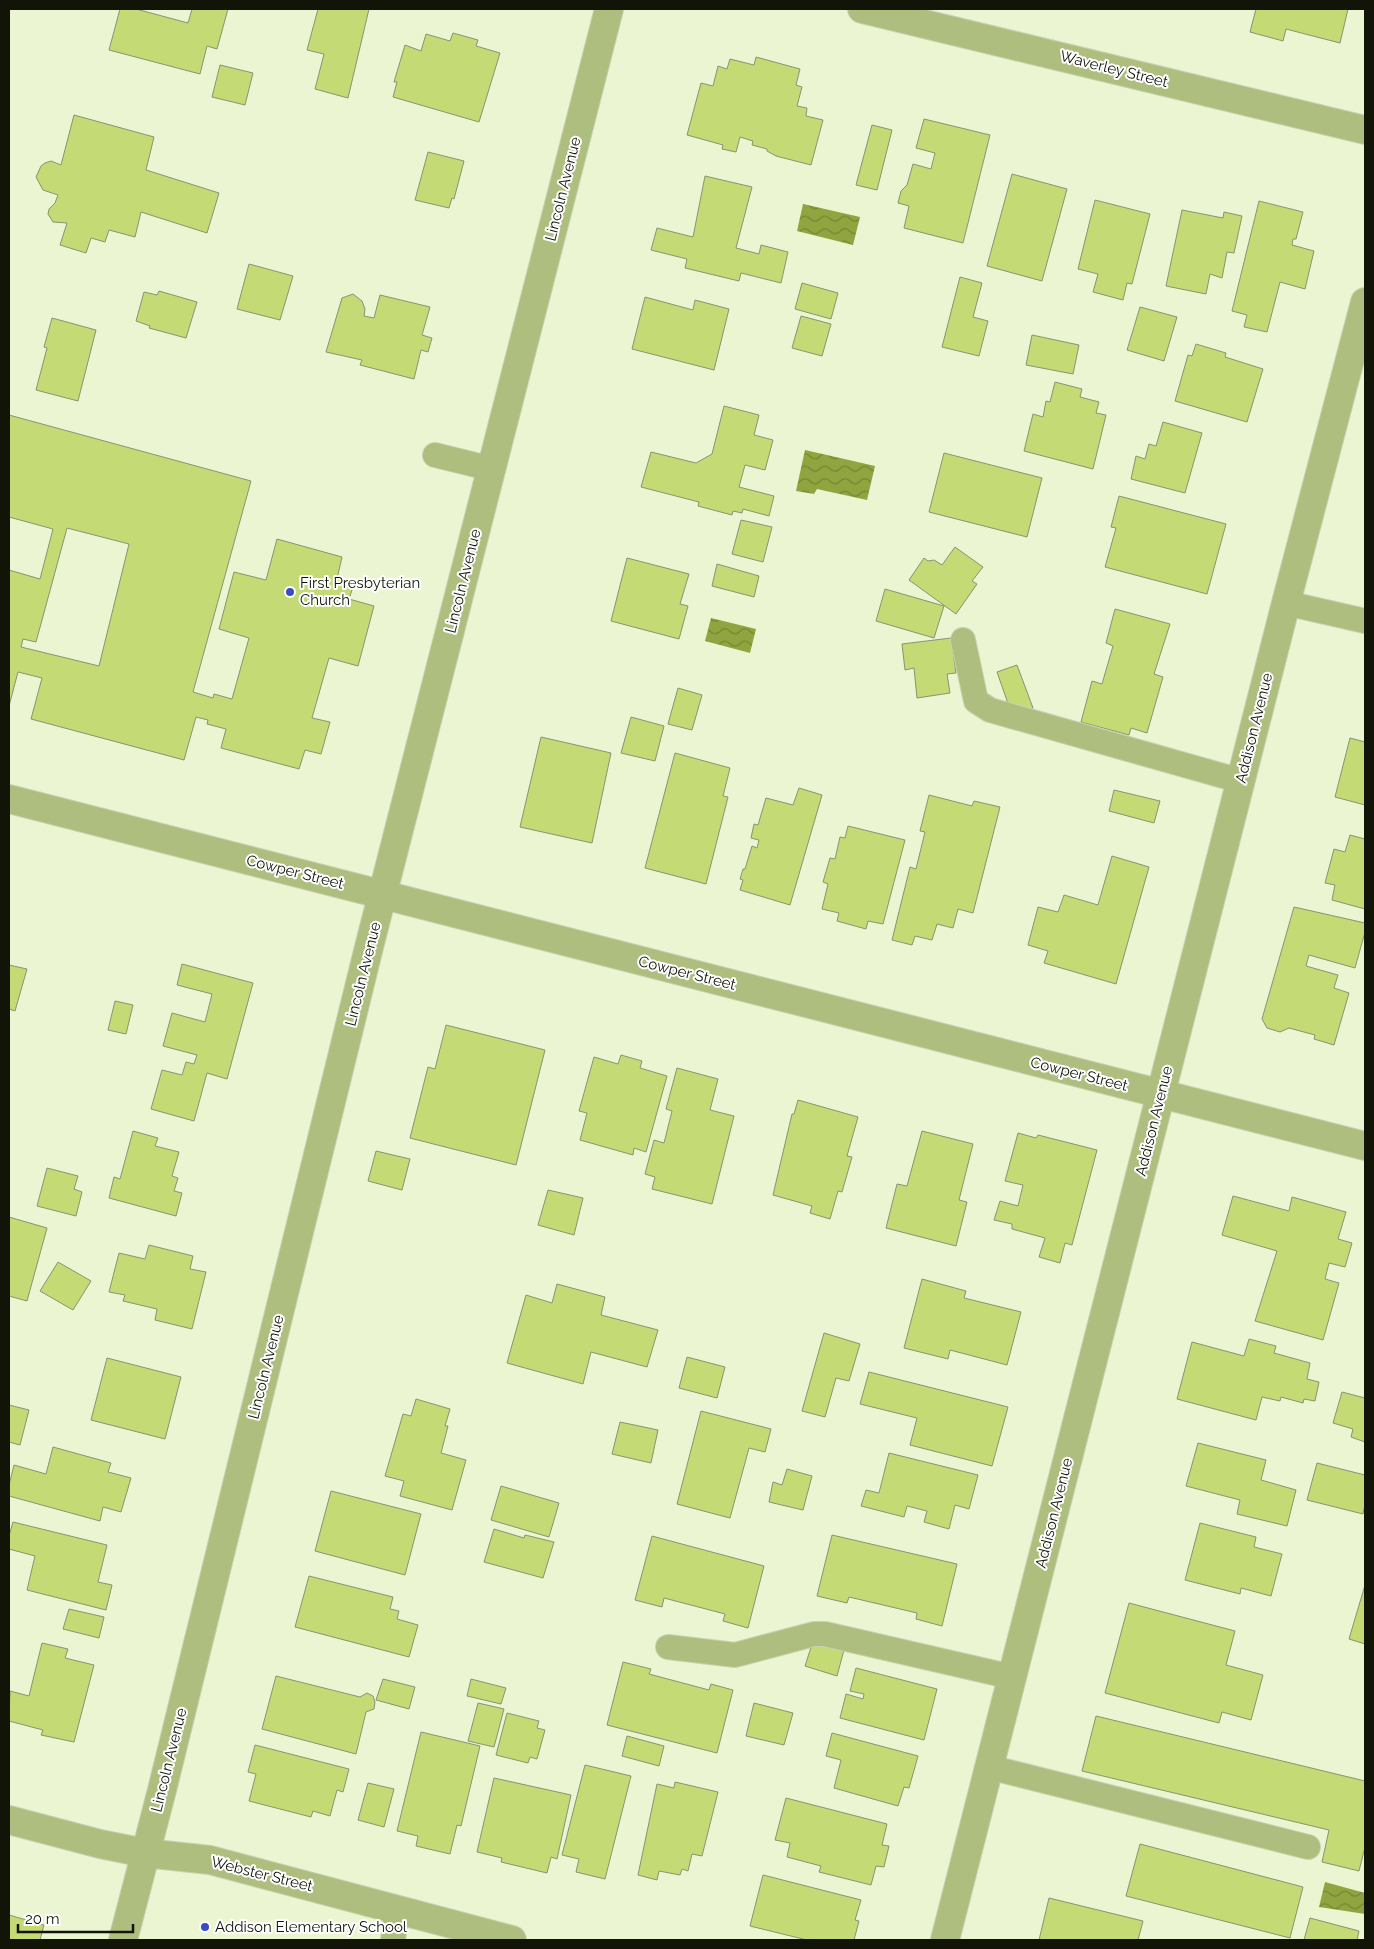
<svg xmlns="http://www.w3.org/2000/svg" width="1374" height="1949" font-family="Raleway,sans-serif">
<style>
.water{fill:url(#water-waves)}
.building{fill:#c3da75;stroke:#8a9372;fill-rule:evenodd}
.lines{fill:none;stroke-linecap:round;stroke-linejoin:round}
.lane-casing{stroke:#c8d1b1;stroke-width:26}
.street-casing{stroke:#c8d1b1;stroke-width:30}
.lane{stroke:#aebe7f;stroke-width:24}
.street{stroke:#aebe7f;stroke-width:28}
.poi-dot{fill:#384ec0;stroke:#fff;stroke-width:2}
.labels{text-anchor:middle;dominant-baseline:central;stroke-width:4;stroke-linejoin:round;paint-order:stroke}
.street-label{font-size:15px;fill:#111407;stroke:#fff}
.poi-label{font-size:15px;fill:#111407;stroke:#fff;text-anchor:start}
</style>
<defs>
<pattern id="water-waves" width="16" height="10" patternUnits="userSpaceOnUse" patternTransform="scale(1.25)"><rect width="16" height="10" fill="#90a53f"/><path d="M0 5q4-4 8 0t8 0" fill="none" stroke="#748533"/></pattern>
</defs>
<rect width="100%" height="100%" fill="#ebf5d1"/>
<g class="water">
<path d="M803 204 860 217 853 245 797 231Z"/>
<path d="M805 450 875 466 867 500 817 489 814 494 796 491Z"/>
<path d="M711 618 756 629 750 653 705 641Z"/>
<path d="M1325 1882 1365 1893V1914L1319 1907Z"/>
</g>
<g class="building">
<path d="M120 9H136L188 23 192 9H228L217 49 207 46 200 74 109 50Z"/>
<path d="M318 9H369L348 98 315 89 324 54 307 50Z"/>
<path d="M1256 9H1348L1340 43 1286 29 1283 41 1250 32Z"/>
<path d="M453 33 478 40 476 46 500 53 479 122 393 97 397 82H394L405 45 421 51 426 34 450 41Z"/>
<path d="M756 57 800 69 796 85 802 87 797 106 807 108 806 116 823 120 811 165 776 156 767 151V149L752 145 753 141 740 137 736 152 722 149 723 145 687 135 701 83 713 86 718 66 727 69 730 59 754 65Z"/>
<path d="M220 65 253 73 245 105 212 97Z"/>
<path d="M74 115 154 137 146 170 219 193 207 233 141 212 135 237 109 230 105 242 91 238 86 253 60 245 67 223 53 222 48 214 49 209 55 203 58 195 43 190 36 177 41 166 45 163 51 161 61 165Z"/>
<path d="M924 119 990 135 963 243 904 228 909 206 898 203 901 191 907 185 913 164 931 169 935 153 916 148Z"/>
<path d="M872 125 892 130 877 190 856 185Z"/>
<path d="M428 152 464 161 454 199 452 198 449 208 415 200Z"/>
<path d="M1012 174 1067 189 1042 281 987 266Z"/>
<path d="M705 176 752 187 736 248 759 254 761 245 788 252 781 283 741 273 739 281 685 268 687 259 651 250 657 228 693 237Z"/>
<path d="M1095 200 1150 214 1132 284 1127 283 1123 300 1093 292 1098 274 1078 269Z"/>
<path d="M1259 201 1303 212 1296 239H1293L1292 245 1314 251 1305 289 1280 282 1267 332 1244 327 1247 315 1232 311Z"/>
<path d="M1182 210 1223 218 1224 212 1242 216 1234 253 1227 252 1222 278 1210 274 1206 294 1166 286Z"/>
<path d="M249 264 293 276 280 320 237 309Z"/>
<path d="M960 277 982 283 973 317 988 321 979 356 942 347Z"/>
<path d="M802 283 838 293 831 319 795 309Z"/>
<path d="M159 291 197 302 186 338 149 328 150 326 136 321 144 292 157 295Z"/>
<path d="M353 294 362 301 365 309 364 316 374 318 380 295 430 307 422 335 432 338 428 352 421 350 414 379 360 365 362 360 326 352 342 298Z"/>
<path d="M645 297 693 310 695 300 729 309 714 370 632 349Z"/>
<path d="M1140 307 1177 317 1164 361 1127 350Z"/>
<path d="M801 316 831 324 822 356 792 348Z"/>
<path d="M52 318 96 330 78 401 36 390 47 348 44 347Z"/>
<path d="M1032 335 1079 345 1073 374 1026 365Z"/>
<path d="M1196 344 1226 353 1225 357 1263 369 1247 422 1175 401 1188 355 1192 356Z"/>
<path d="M1055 382 1082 389 1080 397 1099 402 1096 413 1106 415 1093 469 1024 451 1033 414 1043 417 1046 401 1050 402Z"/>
<path d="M724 406 759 415 754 435 773 440 765 470 745 465 739 487 774 496 769 516 743 509 742 513 733 511 732 515 698 506 699 502 641 487 651 452 696 463 712 454Z"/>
<path d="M9 415 251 481 193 692 213 698 214 694 232 699 249 638 219 629 234 572 266 580 277 539 342 557 337 579 354 584 349 599 374 606 358 666 329 658 312 718 330 722 321 754 305 750 299 769 221 748 226 729 207 724 208 720 196 717 184 760 31 719 42 678 18 672 9 706V570L40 579 53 529 9 517ZM67 528 129 544 99 666 21 647 23 639 36 642Z"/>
<path d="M1163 422 1202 433 1185 493 1131 479 1136 456 1145 459 1149 444 1156 446Z"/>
<path d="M944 453 1042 478 1027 537 929 512Z"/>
<path d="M1119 496 1226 524 1207 594 1105 567 1116 528 1111 527Z"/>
<path d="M741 520 772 527 763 562 732 554Z"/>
<path d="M955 547 983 567 972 581 977 584 956 614 909 580 924 558 928 561 934 560 942 565Z"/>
<path d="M627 558 689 574 680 604 688 606 679 639 611 621Z"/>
<path d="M717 564 759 576 754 597 712 586Z"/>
<path d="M885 589 944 606 934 638 876 621Z"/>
<path d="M1115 609 1170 624 1154 674 1163 677 1147 733 1131 728 1129 735 1081 722 1092 681 1102 684 1113 646 1106 643Z"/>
<path d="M951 638 956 673 947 674 950 693 917 698 914 668 905 670 902 644Z"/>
<path d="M1017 665 1033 708 1012 715 997 672Z"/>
<path d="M678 688 702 695 692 730 668 724Z"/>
<path d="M631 717 664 726 655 761 621 753Z"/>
<path d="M541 737 611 753 592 843 520 827Z"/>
<path d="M1350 738 1365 742V805L1335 797Z"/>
<path d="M675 753 730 768 723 796 728 797 706 884 645 868Z"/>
<path d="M799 788 822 795 790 905 740 890 743 880 740 879 743 869H745L752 846 757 848 759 840 751 838 754 824 758 825 766 798 793 805Z"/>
<path d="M1114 790 1160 801 1154 823 1109 811Z"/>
<path d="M929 795 972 806 974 801 1000 807 973 913 958 909 953 928 937 924 932 940 915 936 912 945 892 940 910 867 916 869 925 832 920 831Z"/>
<path d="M848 826 905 840 883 924 868 921 866 929 837 921 839 913 822 909 828 884 823 882 830 858 835 859 840 837 845 838Z"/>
<path d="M1350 835 1365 839V909L1332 900 1335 885 1325 883 1334 849 1345 852Z"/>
<path d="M1112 856 1149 867 1116 984 1044 963 1048 951 1028 945 1038 907 1058 912 1064 895 1098 905Z"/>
<path d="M1294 907 1365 923V932L1355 968 1309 955 1306 966 1338 975 1334 988 1349 993 1334 1045 1314 1039 1315 1035 1289 1028 1280 1032 1267 1028 1262 1019Z"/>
<path d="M182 964 253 983 227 1079 207 1073 194 1121 151 1109 162 1070 182 1075 186 1062 194 1064 197 1055 163 1046 172 1013 205 1022 212 994 177 985Z"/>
<path d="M9 965 27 969 15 1011 9 1009Z"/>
<path d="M115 1001 133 1005 126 1034 108 1030Z"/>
<path d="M446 1025 545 1050 516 1165 410 1138 428 1067 435 1069Z"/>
<path d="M621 1055 642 1061 640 1068 667 1076 646 1152 634 1148 633 1155 580 1140 587 1113 579 1111 594 1057 618 1064Z"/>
<path d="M677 1068 718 1079 710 1110 734 1116 712 1204 652 1189 655 1177 645 1174 654 1140 664 1143 672 1111 666 1109Z"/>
<path d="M798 1100 858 1117 847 1156 852 1157 842 1192 838 1191 830 1219 810 1213 812 1206 773 1195 792 1114H794Z"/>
<path d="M133 1131 158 1138 155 1146 179 1152 172 1176 178 1178 174 1191 182 1193 176 1216 109 1198 114 1177 120 1179Z"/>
<path d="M922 1131 973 1144 959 1200 967 1202 956 1246 886 1228 897 1184 907 1186Z"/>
<path d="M1018 1133 1036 1138 1038 1135 1097 1150 1072 1245 1065 1243 1060 1263 1039 1257 1045 1238 1012 1229V1224L994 1220 1000 1201 1018 1206 1023 1185 1005 1181Z"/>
<path d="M376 1151 410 1159 402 1190 368 1181Z"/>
<path d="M47 1168 78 1176 74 1189 82 1192 76 1216 37 1206Z"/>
<path d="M548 1190 583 1198 574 1235 538 1225Z"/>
<path d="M1233 1196 1289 1211 1292 1197 1346 1212 1338 1239 1352 1243 1345 1267 1329 1263 1325 1279 1339 1283 1323 1340 1255 1321 1277 1251 1222 1235Z"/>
<path d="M9 1217 47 1228 27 1301 9 1296Z"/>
<path d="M149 1245 193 1256 190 1269 206 1272 192 1329 155 1320 157 1309 123 1301 125 1295 109 1292 119 1253 145 1259Z"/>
<path d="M58 1262 91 1281 73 1310 40 1291Z"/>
<path d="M922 1279 966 1291 964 1298 1021 1312 1007 1365 950 1350 948 1359 904 1348Z"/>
<path d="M557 1284 605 1297 601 1315 658 1330 647 1367 591 1352 583 1384 507 1363 526 1295 552 1303Z"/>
<path d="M824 1333 860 1344 849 1381 836 1378 825 1417 802 1411Z"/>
<path d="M1249 1339 1276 1346 1274 1353 1310 1363 1307 1379 1319 1382 1315 1401 1304 1399 1303 1403 1281 1397 1280 1401 1262 1397 1256 1420 1177 1399 1192 1342 1244 1356Z"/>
<path d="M687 1357 725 1367 717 1398 679 1388Z"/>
<path d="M107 1358 181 1377 165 1439 91 1420Z"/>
<path d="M869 1372 1008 1407 992 1466 910 1445 917 1418 860 1404Z"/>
<path d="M1342 1392 1365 1398V1442L1351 1437 1353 1429 1333 1423Z"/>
<path d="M416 1399 450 1409 445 1426H448L441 1453 466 1460 452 1510 400 1496 404 1481 385 1476 403 1414 411 1416Z"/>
<path d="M9 1405 29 1410 20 1445 9 1442Z"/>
<path d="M701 1411 771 1429 765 1452 749 1448 730 1518 677 1504Z"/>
<path d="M620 1422 658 1430 651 1463 612 1454Z"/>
<path d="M1198 1443 1266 1460 1261 1480 1296 1490 1287 1526 1237 1514 1240 1500 1186 1486Z"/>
<path d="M53 1447 111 1463 108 1472 131 1478 121 1512 103 1507 100 1521 9 1496V1485L14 1465 46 1474Z"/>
<path d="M889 1453 978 1475 969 1509 955 1505 949 1529 924 1522 927 1511 907 1506 904 1517 861 1506 866 1490 879 1493Z"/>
<path d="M1317 1463 1365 1475V1504L1363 1514 1307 1500Z"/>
<path d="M787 1469 812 1476 803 1510 769 1502 773 1482 782 1485Z"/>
<path d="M501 1486 559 1503 549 1537 491 1520Z"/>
<path d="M331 1491 421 1514 405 1575 315 1551Z"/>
<path d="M13 1522 107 1545 98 1582 112 1585 106 1610 27 1590 35 1556 9 1549V1536Z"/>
<path d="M1200 1523 1256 1537 1254 1547 1282 1554 1271 1596 1241 1588 1240 1594 1185 1580Z"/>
<path d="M494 1529 524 1538 525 1535 554 1542 543 1578 484 1562Z"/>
<path d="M832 1535 957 1564 942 1626 916 1619 917 1613 849 1597 847 1603 817 1596Z"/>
<path d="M652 1536 764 1566 748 1628 723 1621 725 1614 664 1598 662 1607 635 1600Z"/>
<path d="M309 1576 393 1597 390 1609 399 1611 397 1619 418 1625 409 1657 295 1627Z"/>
<path d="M1365 1585V1644L1349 1639Z"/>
<path d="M1129 1603 1235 1631 1226 1665 1263 1675 1251 1720 1222 1712 1219 1723 1105 1693Z"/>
<path d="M69 1609 104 1617 99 1638 63 1629Z"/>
<path d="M813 1641 844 1650 837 1676 805 1666Z"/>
<path d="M42 1643 68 1649 65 1658 94 1665 74 1742 41 1735 43 1730 9 1721 10 1691 29 1696Z"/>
<path d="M623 1662 651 1669 649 1674 709 1690 711 1684 733 1690 717 1753 607 1725Z"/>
<path d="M856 1668 937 1689 924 1740 840 1718 846 1694 863 1699 864 1694 850 1691Z"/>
<path d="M276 1676 360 1697 367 1693 373 1696 375 1702 374 1709 366 1712 356 1754 262 1729Z"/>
<path d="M383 1679 415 1687 409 1709 376 1700Z"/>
<path d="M471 1679 506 1688 501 1704 467 1696Z"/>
<path d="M478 1703 504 1709 494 1747 468 1741Z"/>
<path d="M754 1703 793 1713 784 1745 746 1736Z"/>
<path d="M507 1713 539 1721 537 1728 545 1730 537 1759 530 1757 528 1763 496 1755Z"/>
<path d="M1096 1716 1365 1781V1847L1359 1871 1322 1862 1329 1830 1082 1771Z"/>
<path d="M421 1732 480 1746 461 1826 457 1825 450 1854 416 1846 418 1836 397 1831Z"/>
<path d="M832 1733 918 1756 909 1788 904 1787 898 1806 834 1788 841 1760 826 1756Z"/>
<path d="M627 1736 664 1746 659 1766 622 1756Z"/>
<path d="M255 1745 349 1769 343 1792 337 1790 330 1816 313 1811 311 1817 249 1801 256 1774 248 1772Z"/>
<path d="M585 1765 631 1776 605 1879 576 1872 579 1859 562 1855Z"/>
<path d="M494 1778 571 1795 557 1859 551 1857 547 1873 501 1862 502 1858 477 1852Z"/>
<path d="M675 1782 718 1792 702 1856 692 1854 688 1871 682 1869 680 1875 659 1871 657 1880 638 1875 657 1784 674 1788Z"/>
<path d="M368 1783 394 1789 384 1827 358 1820Z"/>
<path d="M786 1798 887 1824 882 1845 889 1846 884 1867 876 1866 871 1885 819 1872 821 1866 787 1857 790 1843 775 1840Z"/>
<path d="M1140 1844 1303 1887 1290 1938 1126 1896Z"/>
<path d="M763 1875 861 1900 855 1920 859 1921 854 1940H807L750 1926Z"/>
<path d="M1049 1898 1143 1921 1138 1940H1039Z"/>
<path d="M9 1915 44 1925 40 1940H9Z"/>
<path d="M1310 1918 1359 1931 1357 1940H1304Z"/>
</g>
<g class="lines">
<defs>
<g id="lane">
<path d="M435 455 492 469"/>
<path d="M1286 603 1365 621"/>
<path d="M963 640 976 701 990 710 1241 781"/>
<path d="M668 1647 735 1655 814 1634H825L1012 1677"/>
<path d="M989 1767 1308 1847"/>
<path d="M393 1940 397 1910"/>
</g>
<g id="street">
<path d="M862 9 1365 130"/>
<path d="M9 799 1365 1146"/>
<path d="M9 1820 100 1844 145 1853 210 1860 512 1940"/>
<path d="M123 1940 162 1790 369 947 609 9"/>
<path d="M945 1940 1286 603 1365 302"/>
</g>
</defs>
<use href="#lane" class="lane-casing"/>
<use href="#street" class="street-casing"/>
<use href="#lane" class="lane"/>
<use href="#street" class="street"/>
</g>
<g class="poi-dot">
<circle cx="290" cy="592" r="5"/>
<circle cx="205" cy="1927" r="5"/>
</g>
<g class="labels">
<g class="street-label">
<text transform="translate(1114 69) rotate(14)">Waverley Street</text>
<text transform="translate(563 189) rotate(-76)">Lincoln Avenue</text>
<text transform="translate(463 581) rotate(-76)">Lincoln Avenue</text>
<text transform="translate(1254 728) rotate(-76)">Addison Avenue</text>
<text transform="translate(295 872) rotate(14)">Cowper Street</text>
<text transform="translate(687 973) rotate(14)">Cowper Street</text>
<text transform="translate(363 974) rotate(-76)">Lincoln Avenue</text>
<text transform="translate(1079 1074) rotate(14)">Cowper Street</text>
<text transform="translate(1154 1121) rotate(-76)">Addison Avenue</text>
<text transform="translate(266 1367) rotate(-76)">Lincoln Avenue</text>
<text transform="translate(1054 1513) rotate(-76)">Addison Avenue</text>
<text transform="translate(169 1760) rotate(-76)">Lincoln Avenue</text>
<text transform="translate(262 1874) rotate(14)">Webster Street</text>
</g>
<g class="poi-label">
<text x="300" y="583">First Presbyterian<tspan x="300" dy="17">Church</tspan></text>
<text x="215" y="1927">Addison Elementary School</text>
</g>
</g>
<rect width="1374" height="1949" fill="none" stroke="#111407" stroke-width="20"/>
<path d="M18 1924v8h115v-8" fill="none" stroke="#111407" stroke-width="2.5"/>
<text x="25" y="1924" font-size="15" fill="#111407" stroke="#ffffff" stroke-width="4" paint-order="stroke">20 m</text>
</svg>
